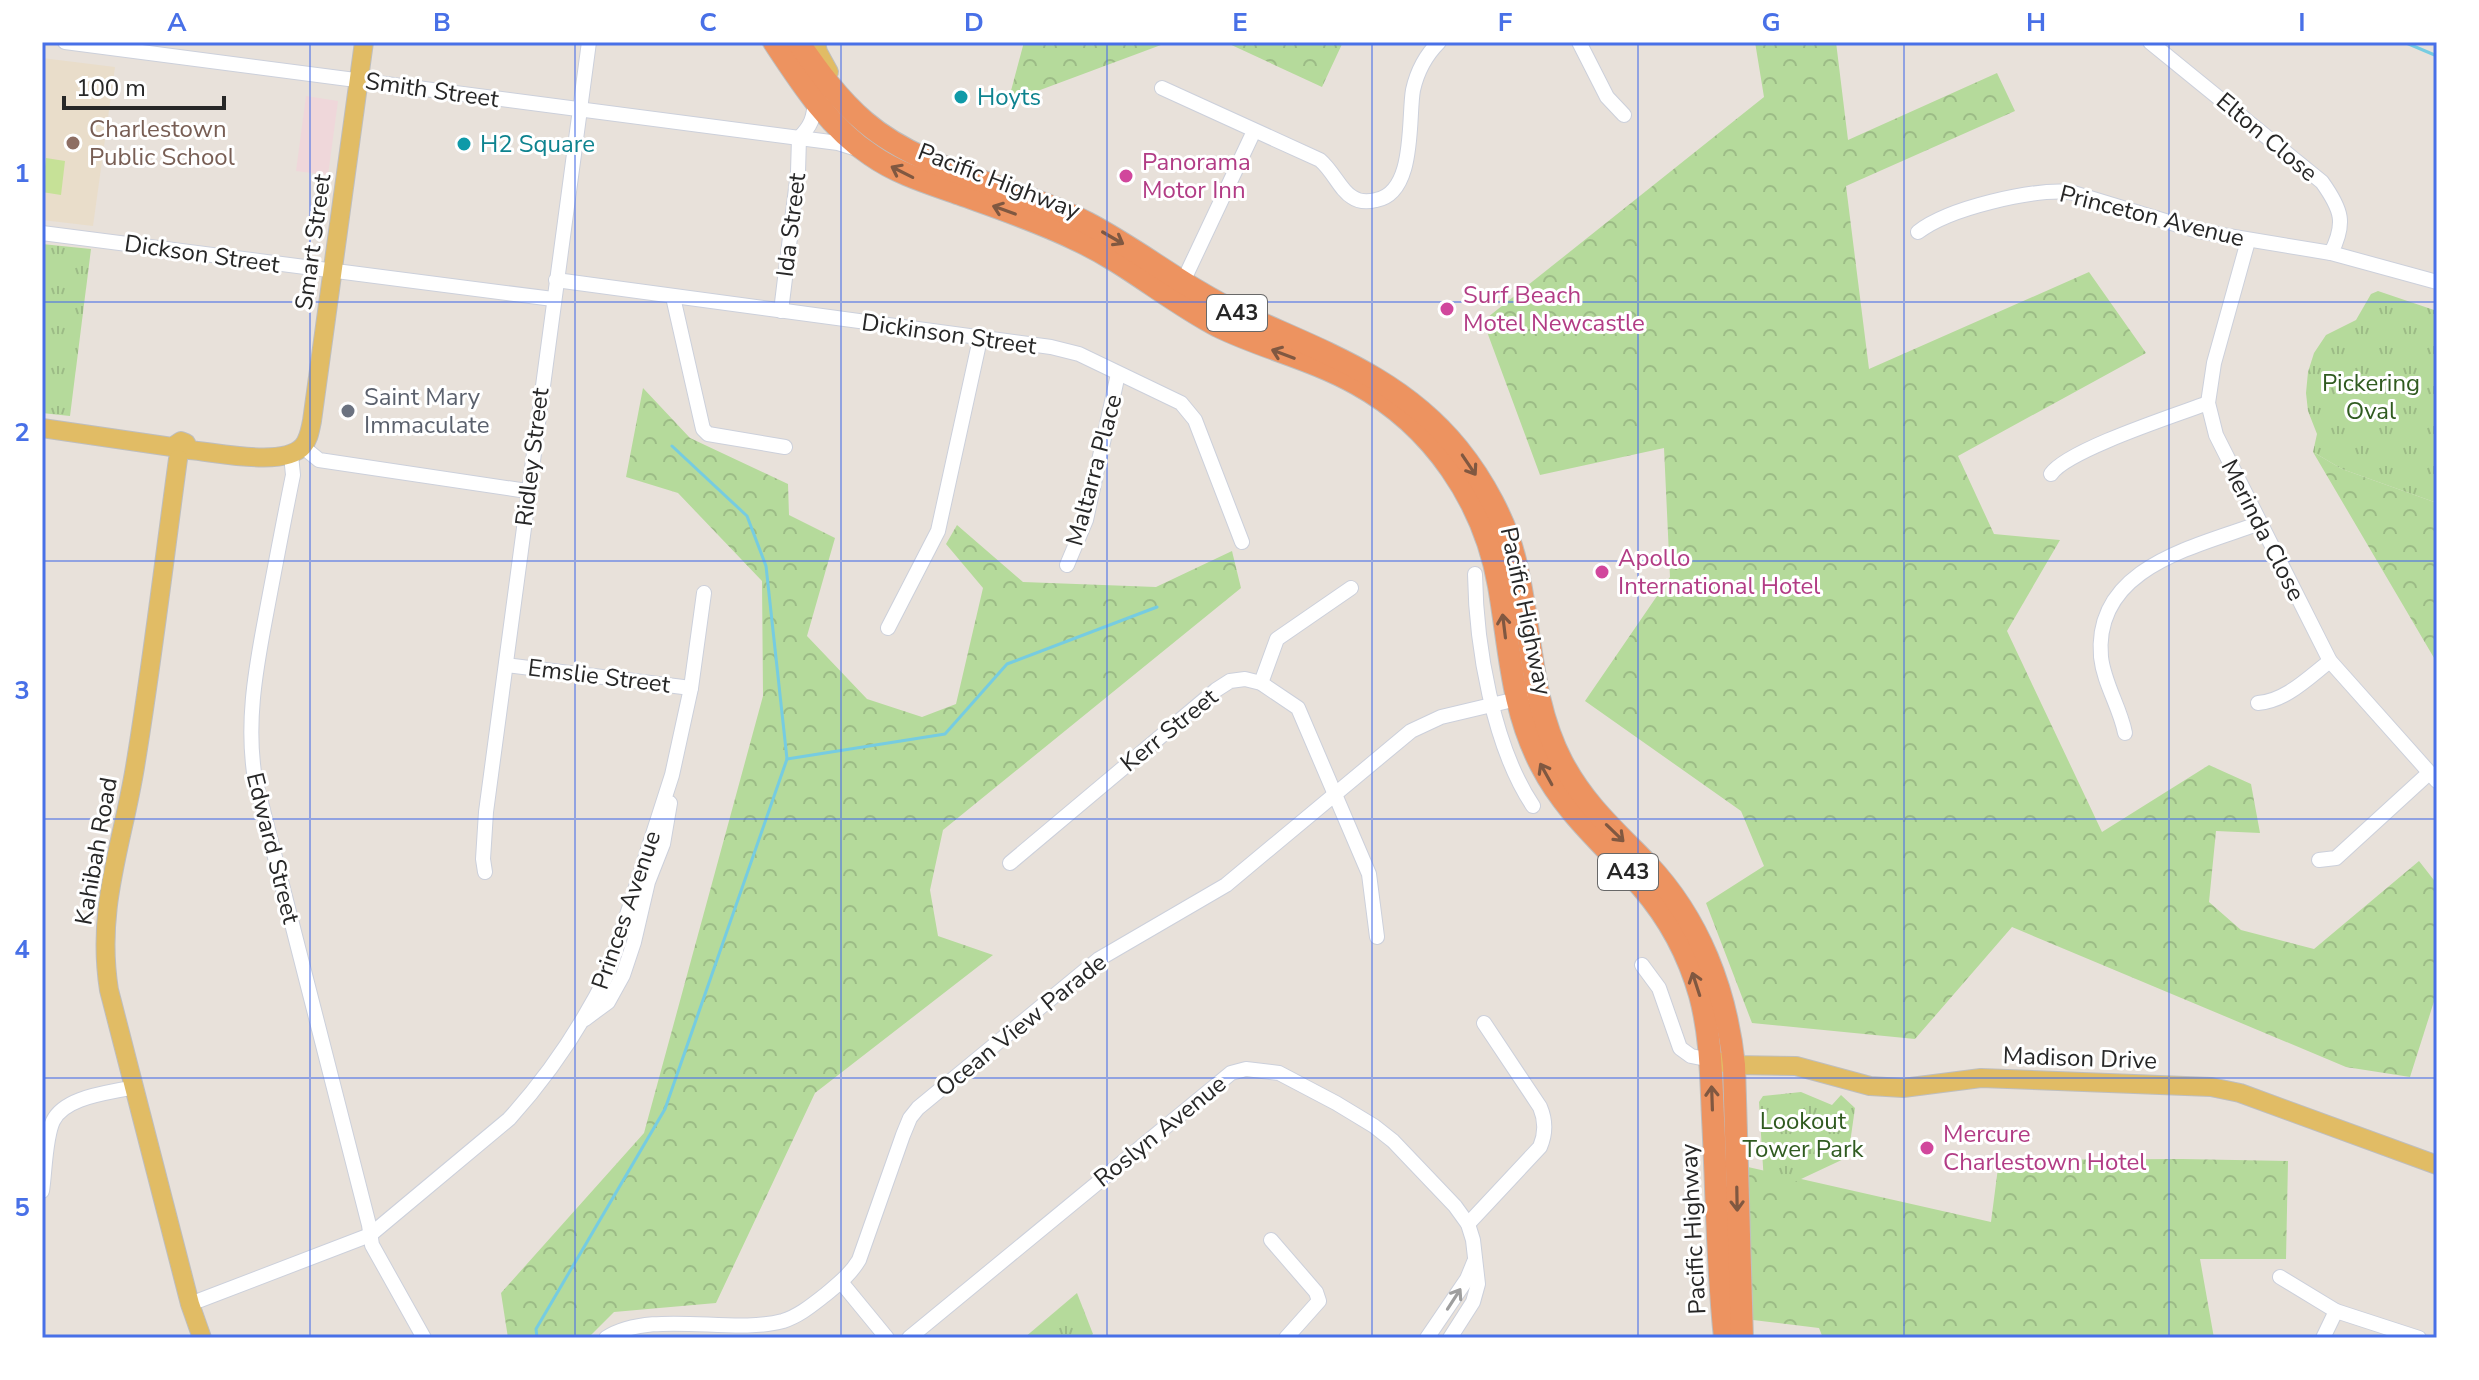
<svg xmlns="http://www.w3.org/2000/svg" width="2479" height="1380" font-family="'Nunito Sans',sans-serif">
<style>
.education{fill:#e9ddca}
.medical{fill:#efd7da}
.forest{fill:url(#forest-crowns)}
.park{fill:url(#park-tufts)}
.pitch{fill:#c6e197}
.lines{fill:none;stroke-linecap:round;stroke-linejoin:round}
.stream{stroke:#76cce1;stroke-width:3}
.minor-casing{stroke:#ccd0db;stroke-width:16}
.major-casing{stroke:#bebebe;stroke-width:20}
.highway-casing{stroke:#bebebe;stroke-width:24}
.minor{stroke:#fff;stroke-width:14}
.major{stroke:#e1bc65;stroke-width:18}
.highway{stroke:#ed9360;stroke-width:22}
.oneway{stroke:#805841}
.oneway2{stroke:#9e9e9e}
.grid{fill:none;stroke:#4870e7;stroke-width:2;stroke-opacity:0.55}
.culture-dot{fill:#0f9aa8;stroke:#fff;stroke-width:3}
.education-dot{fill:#8d6e63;stroke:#fff;stroke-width:3}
.hotel-dot{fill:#d1479c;stroke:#fff;stroke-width:3}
.worship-dot{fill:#6b7280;stroke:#fff;stroke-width:3}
.labels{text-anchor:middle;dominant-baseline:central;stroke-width:6;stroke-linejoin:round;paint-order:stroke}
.shield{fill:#fff;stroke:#686868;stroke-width:2}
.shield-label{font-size:22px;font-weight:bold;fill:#272727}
.street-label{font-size:24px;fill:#272727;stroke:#fff}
.culture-label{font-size:24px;fill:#0d838f;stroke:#fff;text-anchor:start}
.education-label{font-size:24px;fill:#785e54;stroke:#fff;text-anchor:start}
.hotel-label{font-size:24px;fill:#b23c85;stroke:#fff;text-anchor:start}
.park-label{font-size:24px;fill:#305b20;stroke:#fff}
.worship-label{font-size:24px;fill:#5b616d;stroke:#fff;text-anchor:start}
.neatline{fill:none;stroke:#4870e7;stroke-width:3}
.grid-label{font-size:26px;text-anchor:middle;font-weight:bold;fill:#4870e7}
</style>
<defs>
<pattern id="forest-crowns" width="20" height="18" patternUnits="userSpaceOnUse" patternTransform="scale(2)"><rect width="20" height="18" fill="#b5da9b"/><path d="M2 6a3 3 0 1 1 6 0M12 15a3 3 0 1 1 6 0" fill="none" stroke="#9cbb86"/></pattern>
<pattern id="park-tufts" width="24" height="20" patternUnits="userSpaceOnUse" patternTransform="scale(2)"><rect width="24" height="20" fill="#b5da9b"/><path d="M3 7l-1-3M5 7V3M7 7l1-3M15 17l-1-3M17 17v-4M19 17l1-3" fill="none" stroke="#9cbb86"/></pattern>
</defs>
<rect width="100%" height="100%" fill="#e8e1da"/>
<path class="education" d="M42 58 115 67 93 226 42 220Z"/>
<path class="medical" d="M306 96 338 101 328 175 296 171Z"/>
<g class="forest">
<path d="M1024 42H1169L1008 102Z"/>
<path d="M1225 42H1343L1322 87Z"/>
<path d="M1755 42H1836L1848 140 1997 73 2015 111 1846 186 1869 369 2089 272 2146 353 1958 456 1994 534 2060 540 2007 631 2102 832 2209 765 2251 784 2260 833 2216 831 2209 902 2241 930 2314 949 2419 861 2437 884V992L2410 1077 2346 1067 2012 927 1915 1039 1752 1023 1706 903 1764 866 1741 811 1585 701 1670 577 1664 448 1540 475 1483 321 1764 97Z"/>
<path d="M643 388 690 438 788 484 789 515 835 538 807 636 867 699 922 717 956 704 983 588 946 544 957 525 1023 582 1156 587 1232 551 1241 588 943 830 930 890 938 936 993 955 815 1093 716 1303 614 1312 588 1338H508L501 1293 644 1133 763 696 762 581 678 493 626 477Z"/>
<path d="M2313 452 2342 469 2437 503V663Z"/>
<path d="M2182 1159 2288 1161 2286 1259H2200L2214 1338H1823L1819 1328 1753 1320 1748 1167 1991 1222 1999 1160Z"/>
</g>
<g class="park">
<path d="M42 244 91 249 70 416 42 413Z"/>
<path d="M2378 291 2437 311V503L2342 469 2313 452 2317 434 2308 411 2306 393 2308 372 2314 353 2326 335 2356 320 2371 294Z"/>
<path d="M1801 1092 1832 1105 1841 1095 1855 1108 1848 1157 1784 1187 1764 1183 1759 1102 1763 1096Z"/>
<path d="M1077 1293 1093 1334 1089 1338H1024Z"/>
</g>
<path class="pitch" d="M46 158 65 161 61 195 42 192Z"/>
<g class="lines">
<g class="stream">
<path d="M2404 42 2437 56"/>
<path d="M787 759 945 734 1007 664 1157 607"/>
<path d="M537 1338 536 1329 665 1109 787 759 766 566 747 516 672 446"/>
</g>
<defs>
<g id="minor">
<path d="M65 42 838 143 854 148"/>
<path d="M1579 42 1607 97 1624 115"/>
<path d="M2150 42 2322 182C2342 210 2346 223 2331 253"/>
<path d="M1162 88 1320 160C1333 171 1341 191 1352 197 1359 202 1368 202 1376 200 1416 193 1408 118 1413 90 1417 72 1426 55 1439 42"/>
<path d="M799 138C811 126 814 118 815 100"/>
<path d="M1918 232C1949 208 2031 189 2070 192L2198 231 2331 253 2437 282"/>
<path d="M42 233 553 299"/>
<path d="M2248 241 2214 363 2208 403 2216 435 2330 661 2437 781"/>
<path d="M556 280 1051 347 1079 354 1181 403 1195 420 1242 542"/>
<path d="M1180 288 1254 131"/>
<path d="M673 297 703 429 708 434 785 447"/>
<path d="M781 311 798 172 799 138"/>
<path d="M303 447 319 460 527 491"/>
<path d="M291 455 293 475C283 524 274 572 265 620 255 673 246 725 255 779L369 1225 372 1245 424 1338"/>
<path d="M2051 474C2067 450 2176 415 2208 403"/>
<path d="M1067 565 1086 520 1118 374"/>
<path d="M1475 574C1476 646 1493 746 1533 806"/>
<path d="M888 628 938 531 980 339"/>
<path d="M506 665 691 688"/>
<path d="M1261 683 1277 639 1351 588"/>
<path d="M2258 703C2286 701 2309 677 2330 661"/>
<path d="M2125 733C2120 707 2104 684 2101 657 2093 567 2195 547 2260 523"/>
<path d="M2319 860 2336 858 2429 773"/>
<path d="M1010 863 1216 690 1230 681 1245 679 1261 683 1298 708 1369 874 1377 937"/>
<path d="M485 872 483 859 486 812 589 42"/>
<path d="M1642 965 1659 988 1680 1048 1691 1056 1711 1060"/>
<path d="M585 1019 608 1002 623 975 634 942 648 882 663 844 670 803"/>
<path d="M42 1191C45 1172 45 1138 53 1121 65 1096 110 1093 134 1087"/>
<path d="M1468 1224 1540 1147C1546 1133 1546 1121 1540 1107L1484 1023"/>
<path d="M1271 1240 1316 1292 1319 1301 1286 1338"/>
<path d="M2280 1277 2336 1311 2419 1338"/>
<path d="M841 1282 887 1338"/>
<path d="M190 1304 370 1235 509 1119C549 1075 583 1024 609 971L672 775 691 688 704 593"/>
<path d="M606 1338C651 1309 732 1335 783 1321 799 1316 812 1305 825 1295 838 1284 850 1275 859 1260L903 1135 910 1118 918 1108 1099 959 1226 885 1411 731 1441 717 1525 697"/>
<path d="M909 1338 1231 1073 1246 1069 1279 1073 1336 1103 1374 1126 1393 1141 1455 1206 1468 1224 1473 1240 1478 1284 1473 1302 1450 1338"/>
<path d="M1427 1338 1467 1279 1474 1262"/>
<path d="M2323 1338 2336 1311"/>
</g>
<g id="major">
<path d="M816 42 818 52 829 72"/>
<path d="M42 428 172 447 181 441 186 443 189 450C217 452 284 468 303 446 309 439 310 430 312 421L364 42"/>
<path d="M178 459C164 561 152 665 135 767 122 846 96 908 109 990L190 1304 202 1338"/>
<path d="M1711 1060 1734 1065 1796 1066 1870 1086 1903 1088 1981 1078 2211 1087 2240 1093 2437 1165"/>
</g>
<g id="highway">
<path d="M774 42C801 83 830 128 871 155 898 174 929 183 960 194 999 208 1038 221 1075 239 1126 262 1168 300 1218 326 1263 348 1313 359 1357 384 1433 426 1484 501 1499 586 1510 649 1511 707 1541 765 1566 814 1607 847 1642 887 1669 918 1689 956 1700 995 1711 1036 1711 1076 1713 1118 1717 1191 1717 1265 1725 1338"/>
<path d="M798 42C818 71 838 99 865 122 923 172 1018 187 1087 223 1139 250 1186 289 1240 314 1320 351 1400 377 1458 449 1483 480 1506 522 1515 560 1532 628 1529 699 1562 762 1584 804 1614 830 1647 864 1699 919 1726 990 1734 1065L1742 1338"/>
</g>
</defs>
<use href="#minor" class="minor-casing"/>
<use href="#major" class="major-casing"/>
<use href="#highway" class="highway-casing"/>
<use href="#minor" class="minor"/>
<use href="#major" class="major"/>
<use href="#highway" class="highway"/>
</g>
<defs><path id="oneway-shaft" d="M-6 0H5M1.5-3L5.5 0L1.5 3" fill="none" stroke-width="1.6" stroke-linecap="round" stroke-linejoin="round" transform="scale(2)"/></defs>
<g class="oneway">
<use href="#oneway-shaft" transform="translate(902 172) rotate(-153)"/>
<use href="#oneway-shaft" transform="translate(1004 210) rotate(-160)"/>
<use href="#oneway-shaft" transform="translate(1113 238) rotate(30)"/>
<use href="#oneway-shaft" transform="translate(1283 354) rotate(-159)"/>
<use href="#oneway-shaft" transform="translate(1469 465) rotate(56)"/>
<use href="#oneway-shaft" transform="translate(1504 626) rotate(-97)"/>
<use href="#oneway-shaft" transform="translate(1546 774) rotate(-119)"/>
<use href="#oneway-shaft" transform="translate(1615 833) rotate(44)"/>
<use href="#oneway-shaft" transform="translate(1696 984) rotate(-108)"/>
<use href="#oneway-shaft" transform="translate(1712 1098) rotate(-92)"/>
<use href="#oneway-shaft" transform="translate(1737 1199) rotate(89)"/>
</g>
<use class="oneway2" href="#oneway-shaft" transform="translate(1454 1299) rotate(-57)"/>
<path class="grid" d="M310 42V1338M575 42V1338M841 42V1338M1107 42V1338M1372 42V1338M1638 42V1338M1904 42V1338M2169 42V1338M42 302H2437M42 561H2437M42 819H2437M42 1078H2437"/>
<g class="culture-dot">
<circle cx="961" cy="97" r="8"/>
<circle cx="464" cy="144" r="8"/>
</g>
<circle class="education-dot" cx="73" cy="143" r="8"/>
<g class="hotel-dot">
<circle cx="1126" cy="176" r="8"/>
<circle cx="1447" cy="309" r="8"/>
<circle cx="1602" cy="572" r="8"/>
<circle cx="1927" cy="1148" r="8"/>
</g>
<circle class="worship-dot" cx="348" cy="411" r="8"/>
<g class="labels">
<g class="shield">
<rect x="1207" y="295" width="60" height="36" rx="6"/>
<rect x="1598" y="854" width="60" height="36" rx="6"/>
</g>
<g class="shield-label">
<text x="1237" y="313">A43</text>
<text x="1628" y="872">A43</text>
</g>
<g class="street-label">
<text transform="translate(432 90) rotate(8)">Smith Street</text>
<text transform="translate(2267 137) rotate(40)">Elton Close</text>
<text transform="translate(999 181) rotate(21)">Pacific Highway</text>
<text transform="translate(2152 216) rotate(14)">Princeton Avenue</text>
<text transform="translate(791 225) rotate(-83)">Ida Street</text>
<text transform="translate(313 242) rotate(-82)">Smart Street</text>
<text transform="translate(202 254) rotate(8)">Dickson Street</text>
<text transform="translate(949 334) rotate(8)">Dickinson Street</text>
<text transform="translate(532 457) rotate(-83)">Ridley Street</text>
<text transform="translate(1094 470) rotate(-75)">Maltarra Place</text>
<text transform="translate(2263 530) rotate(63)">Merinda Close</text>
<text transform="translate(1526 611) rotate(78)">Pacific Highway</text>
<text transform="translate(599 676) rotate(7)">Emslie Street</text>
<text transform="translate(1169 730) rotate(-39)">Kerr Street</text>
<text transform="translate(273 848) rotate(76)">Edward Street</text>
<text transform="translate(96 851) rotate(-80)">Kahibah Road</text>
<text transform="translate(626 910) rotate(-71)">Princes Avenue</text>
<text transform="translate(1021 1025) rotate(-39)">Ocean View Parade</text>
<text transform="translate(2080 1058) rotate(2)">Madison Drive</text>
<text transform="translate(1160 1131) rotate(-39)">Roslyn Avenue</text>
<text transform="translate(1693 1229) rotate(-93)">Pacific Highway</text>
</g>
<g class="culture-label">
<text x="977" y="97">Hoyts</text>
<text x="480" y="144">H2 Square</text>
</g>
<g class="education-label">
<text x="89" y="129">Charlestown<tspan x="89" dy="28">Public School</tspan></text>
</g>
<g class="hotel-label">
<text x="1142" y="162">Panorama<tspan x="1142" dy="28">Motor Inn</tspan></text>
<text x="1463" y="295">Surf Beach<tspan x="1463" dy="28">Motel Newcastle</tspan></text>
<text x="1618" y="558">Apollo<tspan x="1618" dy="28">International Hotel</tspan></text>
<text x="1943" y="1134">Mercure<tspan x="1943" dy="28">Charlestown Hotel</tspan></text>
</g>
<g class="park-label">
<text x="2371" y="383">Pickering<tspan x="2371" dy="28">Oval</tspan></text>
<text x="1803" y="1121">Lookout<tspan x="1803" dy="28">Tower Park</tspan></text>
</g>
<g class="worship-label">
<text x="364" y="397">Saint Mary<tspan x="364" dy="28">Immaculate</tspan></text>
</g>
</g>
<rect width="2479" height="1380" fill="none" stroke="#ffffff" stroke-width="88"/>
<path d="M64 96v12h160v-12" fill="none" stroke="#272727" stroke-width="4"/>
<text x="76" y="96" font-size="24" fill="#272727" stroke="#ffffff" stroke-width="6" paint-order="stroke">100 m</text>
<rect x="44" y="44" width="2391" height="1292" class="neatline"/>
<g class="grid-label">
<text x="177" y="31">A</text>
<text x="442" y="31">B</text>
<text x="708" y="31">C</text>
<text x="974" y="31">D</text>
<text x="1240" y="31">E</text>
<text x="1505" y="31">F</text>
<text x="1771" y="31">G</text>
<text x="2036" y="31">H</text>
<text x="2302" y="31">I</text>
<text x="22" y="182">1</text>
<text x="22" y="441">2</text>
<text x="22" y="699">3</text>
<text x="22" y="958">4</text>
<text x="22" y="1216">5</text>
</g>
</svg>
